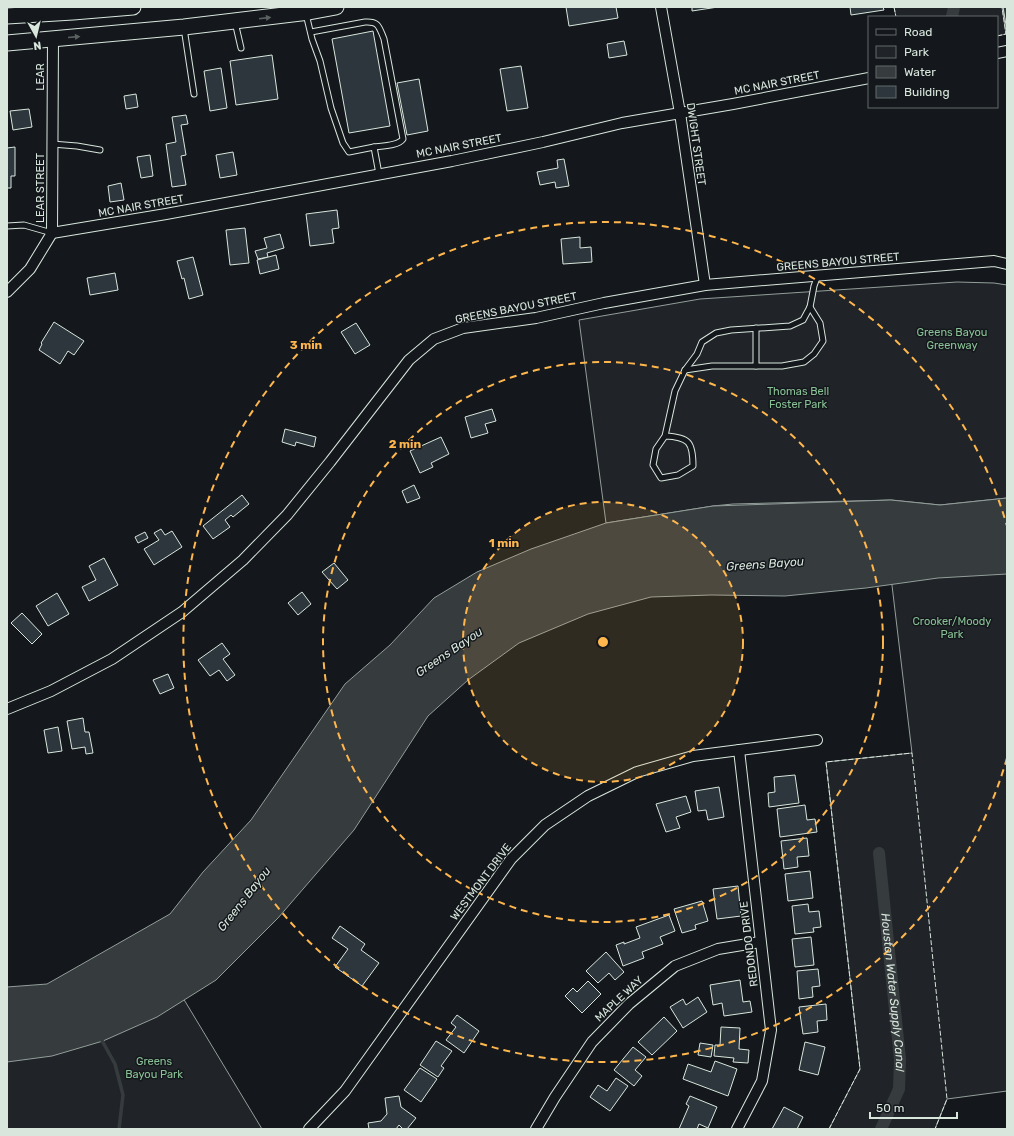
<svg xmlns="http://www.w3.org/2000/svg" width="1014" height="1136" font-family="Rubik,sans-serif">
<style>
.green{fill:#202428;stroke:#939e99}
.water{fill:#363b3e;stroke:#939e99}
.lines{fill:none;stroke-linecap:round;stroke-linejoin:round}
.stream{stroke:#363b3e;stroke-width:3.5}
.canal{stroke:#363b3e;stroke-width:12}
.building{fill:#2c363c;stroke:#d8e6dc}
.service-casing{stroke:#d8e6dc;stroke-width:7}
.minor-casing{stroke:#d8e6dc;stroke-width:12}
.secondary-casing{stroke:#d8e6dc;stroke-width:17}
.service{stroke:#14181c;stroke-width:5}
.minor{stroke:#14181c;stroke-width:10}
.secondary{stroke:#14181c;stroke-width:15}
.fence{stroke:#d8e6dc;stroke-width:1;stroke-dasharray:5 2;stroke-linecap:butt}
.oneway{fill:#59605f}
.ring{fill:none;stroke:#ffb74d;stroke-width:2;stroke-dasharray:7 5}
.labels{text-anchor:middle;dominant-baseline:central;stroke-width:3;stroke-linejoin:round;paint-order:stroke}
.street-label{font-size:11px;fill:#d8e6dc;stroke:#14181c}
.park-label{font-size:11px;fill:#8ac095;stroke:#14181c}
.water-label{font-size:12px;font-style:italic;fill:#d8e6dc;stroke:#14181c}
.centre{fill:#ffb74d;stroke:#14181c;stroke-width:2}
.ring-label{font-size:12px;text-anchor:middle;font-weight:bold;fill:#ffb74d;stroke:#14181c;stroke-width:3;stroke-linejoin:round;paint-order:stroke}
</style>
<rect width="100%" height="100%" fill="#14181c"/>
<g class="green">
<path d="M894 7H1002L1006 34 997 36V17H896Z"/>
<path d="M957 282 994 283 1007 285V498L940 505 891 500 733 504 713 506 606 523 579 320 700 299Z"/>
<path d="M1007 570V1091L947 1099 935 1129H829L860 1069 826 762 912 753 891 577Z"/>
<path d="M177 988 262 1129H7V1046Z"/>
</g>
<path class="water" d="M1007 498V574L938 578 866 588 785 596 711 595 651 597 588 614 519 643 468 680 428 716 354 830 278 918 216 980 157 1017 103 1041 52 1056 7 1062V987L47 984 170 914 203 872 251 820 345 684 390 645 434 598 477 572 531 549 606 523 713 506 891 500 940 505Z"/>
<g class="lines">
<path class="stream" d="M100 1037 115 1064 123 1095 119 1129"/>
<g class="canal">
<path d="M952 17 954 7"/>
<path id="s1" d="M879 853 900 1059 899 1089 881 1129"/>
</g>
</g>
<g class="building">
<path d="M566 7H616L618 18 569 26Z"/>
<path d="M692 7H718L692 11Z"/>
<path d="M850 7H883L884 10 851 15Z"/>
<path d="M1003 7H1007V31Z"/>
<path d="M373 31 390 126 349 133 332 39Z"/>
<path d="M624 41 627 55 609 58 607 44Z"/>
<path d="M272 55 278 99 236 105 230 61Z"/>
<path d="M521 66 528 108 507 111 500 69Z"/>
<path d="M221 68 227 108 210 111 204 71Z"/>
<path d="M419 79 428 131 407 135 397 83Z"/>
<path d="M136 94 138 107 126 109 124 96Z"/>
<path d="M29 109 32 127 13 130 10 111Z"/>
<path d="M186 115 188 124 181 125 186 155 181 156 186 185 172 187 166 144 176 142 172 117Z"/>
<path d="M15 147V176H11V188H7V148Z"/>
<path d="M233 152 237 175 220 178 216 155Z"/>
<path d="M150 155 153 176 141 178 137 157Z"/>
<path d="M564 159 569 186 556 188 555 182 540 185 537 172 558 168 557 160Z"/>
<path d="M121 183 124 200 110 202 108 186Z"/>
<path d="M337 210 339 228 332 229 334 243 310 246 306 214Z"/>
<path d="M245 228 249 263 230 265 226 230Z"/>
<path d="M280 234 284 248 267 253 268 257 258 259 255 251 267 248 264 238Z"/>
<path d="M580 237V248L591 247 592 262 563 264 561 239Z"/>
<path d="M276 255 279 269 260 274 257 260Z"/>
<path d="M193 257 203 295 189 299 184 278 182 279 177 261Z"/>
<path d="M115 273 118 290 90 295 87 278Z"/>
<path d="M54 322 84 341 74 355 68 351 60 364 39 350 42 344 41 343Z"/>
<path d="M356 323 370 345 355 354 341 332Z"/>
<path d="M492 409 496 421 485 424 488 433 471 438 465 417Z"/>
<path d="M285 429 316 437 314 447 296 442 295 446 282 442Z"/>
<path d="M441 437 449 454 431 463 433 467 420 473 410 451Z"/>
<path d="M414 485 420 498 407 503 402 491Z"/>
<path d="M242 495 249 504 233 517 231 515 225 520 230 527 213 539 203 526Z"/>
<path d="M161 529 165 535 172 531 182 547 154 565 144 549 159 540 154 533Z"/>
<path d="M145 532 148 538 138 543 135 537Z"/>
<path d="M104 558 118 585 89 601 82 587 96 580 89 566Z"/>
<path d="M334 563 348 580 337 589 322 572Z"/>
<path d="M302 592 311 604 298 615 288 603Z"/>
<path d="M57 593 69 614 48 626 36 606Z"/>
<path d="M22 613 42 634 32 644 11 623Z"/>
<path d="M222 643 230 654 223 659 235 675 227 681 219 670 210 676 198 660Z"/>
<path d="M168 674 174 688 160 694 153 680Z"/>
<path d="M83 718 85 732H89L93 753 86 754 85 747 72 749 67 721Z"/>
<path d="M58 727 62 751 48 753 44 730Z"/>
<path d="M795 775 799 803 769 807 768 793 775 792 774 777Z"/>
<path d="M719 787 724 817 708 820 706 810 698 811 695 791Z"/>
<path d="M686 796 691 812 676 817 680 828 666 832 656 804Z"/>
<path d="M805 805 807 820 815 819 817 832 780 837 777 809Z"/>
<path d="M807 838 809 856 797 857 798 867 784 869 781 841Z"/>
<path d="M810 871 813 898 788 901 785 874Z"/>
<path d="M738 886 741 916 717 919 713 889Z"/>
<path d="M702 901 708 921 695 925 696 929 682 933 674 909Z"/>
<path d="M808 904 809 912 819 911 821 927 813 928 814 932 795 934 792 906Z"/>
<path d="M669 915 675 931 660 937 663 944 642 952 644 958 623 966 616 945 624 942V944L640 938 636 927Z"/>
<path d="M340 926 365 944 361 950 379 963 362 986 335 967 348 949 332 938Z"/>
<path d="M811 937 814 965 795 967 792 939Z"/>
<path d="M606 952 624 972 615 980 609 973 598 983 586 971Z"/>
<path d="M818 969 820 986 812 987 813 997 799 999 797 971Z"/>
<path d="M740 980 743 1002 750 1001 752 1012 724 1016 722 1003 713 1005 710 985Z"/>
<path d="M588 981 601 994 582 1013 565 996 573 988 577 992Z"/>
<path d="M698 997 707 1012 683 1028 670 1007 683 999 686 1005Z"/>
<path d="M826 1004 827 1020 817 1021 818 1032 803 1034 799 1007Z"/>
<path d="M457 1015 479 1031 464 1053 446 1040 456 1027 451 1023Z"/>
<path d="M664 1017 677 1031 652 1055 638 1042Z"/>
<path d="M721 1027 740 1028 739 1049 749 1050 748 1063 733 1062 734 1058 714 1056 715 1045H720Z"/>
<path d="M436 1041 452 1051 441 1066 444 1068 438 1077 420 1065Z"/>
<path d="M805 1042 825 1047 818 1075 799 1070Z"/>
<path d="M700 1043 713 1045 711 1057 698 1055Z"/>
<path d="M633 1047 646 1057 635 1070 642 1076 634 1086 614 1070Z"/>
<path d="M715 1061 737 1069 728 1096 683 1079 688 1064 711 1072Z"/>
<path d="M420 1068 437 1079 421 1102 404 1090Z"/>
<path d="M616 1078 628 1086 610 1111 590 1097 598 1085 607 1091Z"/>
<path d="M399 1096 401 1107 416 1118 407 1129H403L399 1125 396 1129H369L368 1123 381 1121 387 1114 385 1098Z"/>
<path d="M690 1096 717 1107 708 1128 699 1124 697 1129H679L689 1106 686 1104Z"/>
<path d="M784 1107 803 1117 797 1129H772Z"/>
</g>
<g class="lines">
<defs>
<g id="service">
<path d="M306 14 312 39 320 61 331 108 343 143 349 152 374 147 379 174"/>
<path d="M235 22 241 48"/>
<path d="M184 28 194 94"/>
<path d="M311 32 365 22C379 21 379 27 384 39L403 139C398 146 382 146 374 147"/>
<path d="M52 144 77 146 100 150"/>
<path d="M7 226 24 225 52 233"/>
<path d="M756 366V328"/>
<path d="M685 370 712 366H782L804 362 814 354 823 341 820 323 810 307"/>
<path d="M665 436C689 437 693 442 693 466L678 475 661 478 653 465 656 449 665 436 675 391 685 370 697 354 702 342 716 333 731 330 790 326 803 320 810 307 814 286 818 275"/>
</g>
<g id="minor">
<path d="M661 7 680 113 705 285"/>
<path d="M997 53 1007 51"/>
<path d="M52 233 166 214 452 161 543 142 622 123 733 104 869 78"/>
<path d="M7 292 30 269 52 233 53 38"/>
<path d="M7 709 51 691 112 659 182 612 243 560 287 515 330 462 409 360 434 339 463 328 536 318 604 303 705 285 994 261 1007 264"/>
<path d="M309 1129 345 1091 511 859 545 825 588 796 637 772 693 756 817 740"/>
<path d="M536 1129 555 1097 592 1042 629 1004 675 966 718 949 760 942"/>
<path d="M737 1129 762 1081 771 1030 739 750"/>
</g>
<g id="secondary">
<path d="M7 16 73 12 133 7"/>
<path d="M7 43 184 27 309 12 336 7"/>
</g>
</defs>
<use href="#service" class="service-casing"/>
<use href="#minor" class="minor-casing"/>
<use href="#secondary" class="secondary-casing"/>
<use href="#service" class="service"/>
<use href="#minor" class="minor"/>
<use href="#secondary" class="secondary"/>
<g class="fence">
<path d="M894 7 896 17"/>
<path d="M997 36 1006 34 1002 7"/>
<path d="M829 1129 860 1069 826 762 912 753 947 1099 935 1129"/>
</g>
</g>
<defs><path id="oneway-solid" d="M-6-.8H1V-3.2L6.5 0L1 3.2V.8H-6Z"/></defs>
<g class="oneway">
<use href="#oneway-solid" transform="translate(265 18) rotate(-7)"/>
<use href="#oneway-solid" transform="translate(74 37) rotate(-5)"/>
</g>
<circle cx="603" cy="642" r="140" fill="#ffb74d" fill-opacity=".12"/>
<g class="ring">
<circle cx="603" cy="642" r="140"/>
<circle cx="603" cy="642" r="280"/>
<path d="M1007 758A420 420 0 1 1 1007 526"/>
</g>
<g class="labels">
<g class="street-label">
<text transform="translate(40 77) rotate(-90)">LEAR</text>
<text transform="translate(777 83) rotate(-11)">MC NAIR STREET</text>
<text transform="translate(696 144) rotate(82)">DWIGHT STREET</text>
<text transform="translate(459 146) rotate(-11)">MC NAIR STREET</text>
<text transform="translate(40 188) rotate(-90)">LEAR STREET</text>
<text transform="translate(141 206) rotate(-10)">MC NAIR STREET</text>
<text transform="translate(838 262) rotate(-5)">GREENS BAYOU STREET</text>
<text transform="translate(516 308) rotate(-11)">GREENS BAYOU STREET</text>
<text transform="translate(481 882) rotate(-53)">WESTMONT DRIVE</text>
<text transform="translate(749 944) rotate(-97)">REDONDO DRIVE</text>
<text transform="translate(619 999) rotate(-43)">MAPLE WAY</text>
</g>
<g class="park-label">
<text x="952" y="332">Greens Bayou<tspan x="952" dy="13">Greenway</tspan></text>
<text x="798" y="391">Thomas Bell<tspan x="798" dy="13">Foster Park</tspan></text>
<text x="952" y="621">Crooker/Moody<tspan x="952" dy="13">Park</tspan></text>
<text x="154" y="1061">Greens<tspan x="154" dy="13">Bayou Park</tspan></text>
</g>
<g class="water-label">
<text transform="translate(765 564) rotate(-4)">Greens Bayou</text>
<text transform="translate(449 652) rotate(-34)">Greens Bayou</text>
<text transform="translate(244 899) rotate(-52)">Greens Bayou</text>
<text stroke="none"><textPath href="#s1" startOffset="140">Houston Water Supply Canal</textPath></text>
</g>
</g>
<circle cx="603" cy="642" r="6" class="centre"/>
<g class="ring-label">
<text x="306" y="349">3 min</text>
<text x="405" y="448">2 min</text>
<text x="504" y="547">1 min</text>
</g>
<rect width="1014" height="1136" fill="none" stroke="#d8e6dc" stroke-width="16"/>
<rect x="868" y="16" width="130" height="92" fill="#14181c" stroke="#626a69"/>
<rect x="876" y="29" width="20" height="6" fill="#14181c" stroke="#626a69"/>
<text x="904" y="36" font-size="12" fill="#d8e6dc">Road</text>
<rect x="876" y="46" width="20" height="12" fill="#202428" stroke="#626a69"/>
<text x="904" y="56" font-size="12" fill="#d8e6dc">Park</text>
<rect x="876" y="66" width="20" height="12" fill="#363b3e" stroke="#626a69"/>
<text x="904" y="76" font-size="12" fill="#d8e6dc">Water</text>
<rect x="876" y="86" width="20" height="12" fill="#2c363c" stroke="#626a69"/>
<text x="904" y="96" font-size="12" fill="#d8e6dc">Building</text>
<g transform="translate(36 36) rotate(172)" stroke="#14181c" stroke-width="3" paint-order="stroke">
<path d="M0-3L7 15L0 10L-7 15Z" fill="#d8e6dc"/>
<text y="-6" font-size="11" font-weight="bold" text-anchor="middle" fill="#d8e6dc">N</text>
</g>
<path d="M870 1112v6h87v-6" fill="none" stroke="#d8e6dc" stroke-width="2"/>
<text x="876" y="1112" font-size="12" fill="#d8e6dc" stroke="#14181c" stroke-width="3" paint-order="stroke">50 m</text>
</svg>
